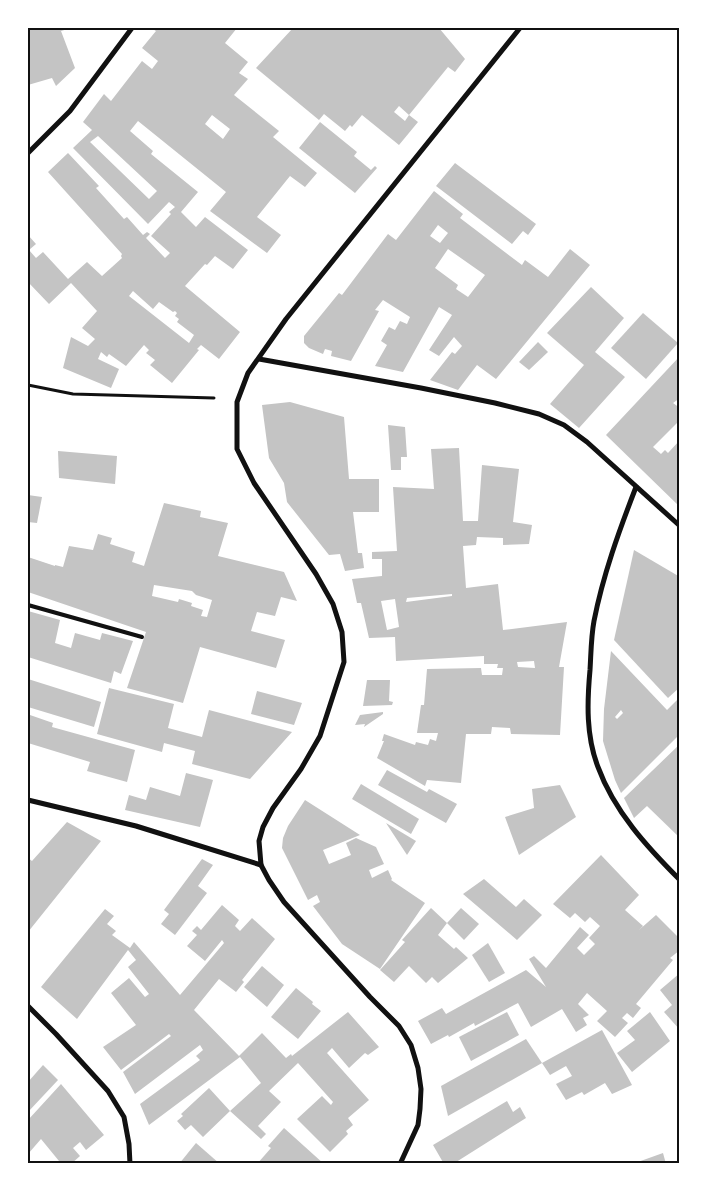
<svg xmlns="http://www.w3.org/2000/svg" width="707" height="1191" font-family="'Playfair Display',serif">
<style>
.building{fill:#c4c4c4;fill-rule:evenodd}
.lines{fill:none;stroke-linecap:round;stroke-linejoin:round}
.path{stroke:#111;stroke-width:3}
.service{stroke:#111;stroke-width:4}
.minor{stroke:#111;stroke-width:5}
.neatline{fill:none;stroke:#111;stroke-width:2}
</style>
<rect width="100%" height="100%" fill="#fff"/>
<g class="building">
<path d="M28 28H71L61 31 75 68 56 86 52 78 28 85Z"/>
<path d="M151 28H237L225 43 248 62 239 73 248 79 234 95 279 131 273 137 317 173 305 187 290 176 257 217 281 235 267 253 210 211 226 192 138 121 130 131 153 151 151 154 198 192 181 212 196 227 205 217 248 250 233 269 215 256 207 265 205 264 185 286 240 332 219 359 201 345 197 349 199 350 172 383 150 365 155 360 146 353 149 350 144 345 126 366 109 354 107 357 101 352 98 359 119 369 111 388 63 368 71 337 88 346 95 339 82 328 97 311 71 283 49 304 28 282V235L36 244 29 250 36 258 43 252 68 279 87 262 102 276 122 258 121 256 122 254 48 172 68 153 99 186 96 188 124 219 127 217 143 235 147 232 150 234 146 238 165 258 170 253 151 236 171 214 169 212 175 207 169 202 148 224 73 148 92 130 83 122 104 94 111 101 142 61 152 69 158 61 142 48 156 31ZM212 115 230 129 223 139 205 124ZM98 136 157 191 149 199 90 142ZM133 291 153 309 159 302 173 312 175 311 177 313 175 316 179 319 177 322 194 335 189 343 129 296Z"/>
<path d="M293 28H439L465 59 455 72 448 67 409 115 399 106 394 112 405 121 409 115 418 122 399 145 362 115 352 127 350 125 345 131 324 114 319 120 256 68Z"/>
<path d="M320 122 357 152 354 156 371 170 375 166 377 168 355 193 299 148Z"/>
<path d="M455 163 536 224 528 235 523 231 512 244 436 186Z"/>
<path d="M434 191 463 214 460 218 522 265 525 260 548 277 570 249 590 265 496 379 477 365 458 390 430 380 452 352 455 354 462 346 454 337 439 356 429 350 452 315 439 307 403 372 375 366 387 345 381 341 389 327 395 330 400 321 407 324 410 317 383 300 375 310 379 311 351 361 331 356 332 351 325 349 323 354 309 348 304 343V336L339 293 342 295 388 234 396 240ZM438 225 448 233 440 243 430 236ZM448 249 485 275 468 297 456 289 458 285 435 268Z"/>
<path d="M591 287 624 318 595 352 625 377 579 428 550 404 584 365 547 333Z"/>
<path d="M643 313 678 343 646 379 611 348Z"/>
<path d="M538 342 548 352 529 370 519 362Z"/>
<path d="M680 356V398L673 403 680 408V420L653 447 661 454 665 450 668 453 680 440V507L606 435Z"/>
<path d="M290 402 344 417 349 479H379V512H353L358 553H362L364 568 345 571 340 554 329 555 287 502 284 483 269 458 262 405Z"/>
<path d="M388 425 405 427 407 457H401V470H391Z"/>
<path d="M459 448 463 521H478L482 465 519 469 513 522 532 525 529 544 503 545V538L477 537 476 545 463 546 466 588 498 584 503 630 567 622 559 667H564L560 735 511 734 510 728 492 727 491 734H466L461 783 427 780 425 786 377 758 384 741H382L384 734 415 745 416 742 428 745 430 739 436 741 438 733H417L421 705H424L427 669 481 668 482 675H502L503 668H497L498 664H484V656L396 661 395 637 369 638 361 603H357L352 579 382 576V559H372V552L397 551 393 487 434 489 431 449ZM452 594V596L406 602 407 598ZM395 599 399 627 387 630 381 601ZM534 661 535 668 518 667 517 662Z"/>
<path d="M58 451 117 456 115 484 59 478Z"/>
<path d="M28 495 42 497 37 523 28 522Z"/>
<path d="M164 503 201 511 200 517 228 523 218 556 284 572 297 601 281 597 275 616 257 612 251 631 285 640 276 668 200 647 183 703 127 688 146 632 28 592V557L55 566V565L63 567 69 546 93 550 98 534 112 538 110 544 135 552 132 562 144 566ZM154 585 192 591 196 595 212 600 207 617 201 616 203 610 191 606 192 603 179 599 178 602 152 596Z"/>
<path d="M634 550 680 577V687L668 698 614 640Z"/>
<path d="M28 611 60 620 55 643 71 648 75 633 100 640 102 633 133 641 121 674 114 671 111 683 28 657Z"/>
<path d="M611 651 667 710 680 697V740L677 737 621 793 615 780 603 741 604 709ZM621 710 623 713 617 719 615 717Z"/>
<path d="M28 679 101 702 94 727 28 707Z"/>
<path d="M367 680H390L389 701 393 702 392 705 363 706Z"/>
<path d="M109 688 174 704 168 728 202 737 209 710 292 732 250 779 242 777 192 764 195 751 164 743 162 752 97 734Z"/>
<path d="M257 691 302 703 294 725 251 714Z"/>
<path d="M383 712V714L364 727 365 724 355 725 360 715Z"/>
<path d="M30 715 53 723 52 727 135 750 127 782 87 771 90 762 28 743V725Z"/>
<path d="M680 744V838L647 806 634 818 624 798Z"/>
<path d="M387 770 427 792 429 789 457 804 446 823 378 785Z"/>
<path d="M186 773 213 780 200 827 125 810 129 795 146 800 150 787 180 796Z"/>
<path d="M361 784 419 819 411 834 352 799Z"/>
<path d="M560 785 576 817 519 855 505 817 534 808 532 789Z"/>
<path d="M305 800 360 835 323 850 329 864 351 855 346 843 356 838 376 847 384 864 369 870 372 878 388 870 392 879 391 880 425 903 380 969 342 944 313 906 320 902 317 895 308 900 282 848 283 838 288 826Z"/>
<path d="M67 822 101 841 28 932V858L32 861Z"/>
<path d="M386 823 416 841 407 855Z"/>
<path d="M601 855 639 895 625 910 643 926 639 930 656 915 680 939V950L670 958 673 960 636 1004 641 1008 633 1018 627 1013 622 1018 628 1023 615 1037 597 1021 607 1011 587 993 578 1004 589 1015 583 1018 587 1025 576 1032 562 1009 531 1027 518 1003 475 1026 474 1023 449 1037 448 1035 431 1044 418 1021 442 1008 446 1014 526 970 546 987 529 959 534 956 546 968 580 927 589 935 577 948 584 955 595 944 589 938 600 926 590 917 585 922 575 913 570 918 553 904Z"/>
<path d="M202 859 213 865 198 886 207 893 175 935 161 924 169 914 164 910Z"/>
<path d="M484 879 516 907 524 899 542 915 517 940 463 894Z"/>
<path d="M222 905 239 920 235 926 240 931 252 918 275 939 242 980 244 982 236 992 219 979 194 1010 239 1056 262 1033 286 1058 291 1054 292 1056 348 1012 379 1047 368 1055 365 1053 349 1068 332 1048 327 1053 369 1100 348 1118 353 1125 346 1131 348 1134 330 1152 297 1119 322 1096 331 1105 333 1102 298 1063 269 1091 281 1102 258 1126 266 1134 261 1139 230 1111 203 1137 191 1125 185 1130 177 1121 183 1116 181 1114 209 1088 230 1111 261 1083 240 1057 149 1125 140 1104 200 1060 196 1056 203 1050 200 1045 135 1094 123 1072 171 1036 169 1034 121 1070 103 1047 136 1025 111 993 129 978 145 997 149 994 128 967 136 960 128 950 77 1019 41 987 105 909 114 916 107 924 116 931 112 935 130 948 134 942 180 995 224 943 222 940 205 961 187 946 197 935 192 931 197 926 201 930Z"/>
<path d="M431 908 447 923 438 935 454 949 456 947 468 958 438 983 432 977 426 983 409 966 394 982 380 970 405 942 402 940Z"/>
<path d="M461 908 479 924 464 940 447 923Z"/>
<path d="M488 943 505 973 489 982 472 955Z"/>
<path d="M262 966 284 985 267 1007 244 987Z"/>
<path d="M680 973V1030L664 1012 672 1005 660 990Z"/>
<path d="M296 988 313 1002 312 1004 321 1011 298 1039 271 1017Z"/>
<path d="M507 1012 519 1035 471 1061 459 1037Z"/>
<path d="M650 1012 670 1041 632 1072 617 1053 635 1040 627 1031Z"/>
<path d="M602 1030 632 1085 612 1094 605 1083 584 1095 582 1092 566 1100 556 1084 572 1076 566 1066 550 1075 542 1063Z"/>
<path d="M526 1039 542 1063 448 1116 441 1086Z"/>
<path d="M43 1065 58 1080 28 1112V1082Z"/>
<path d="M61 1084 104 1135 86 1150 80 1142 73 1148 80 1156 71 1164H57L59 1161 41 1139 28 1154V1120Z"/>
<path d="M507 1101 513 1112 520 1107 526 1118 453 1164H444L433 1145Z"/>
<path d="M284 1128 324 1164H257L271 1148 268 1146Z"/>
<path d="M196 1143 220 1164H179Z"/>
<path d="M663 1153 666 1164H635V1163Z"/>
</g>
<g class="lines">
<path class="path" d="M28 385 73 394 214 398"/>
<path class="service" d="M28 605 142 637"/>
<g class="minor">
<path d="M28 153 70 111 132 28"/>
<path d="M259 359 421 388 495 403 539 414 564 425 587 442 680 526"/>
<path d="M636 487C619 531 603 575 594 621 591 637 591 654 590 670 587 703 586 736 598 767 614 811 647 847 680 880"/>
<path d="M28 800 136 826 261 865"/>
<path d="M28 1006 56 1034 108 1091 124 1117 129 1144 130 1164"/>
<path d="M400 1164 418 1125 420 1109 421 1089 418 1068 411 1045 399 1026 370 997 284 902 269 880 261 865 259 841 263 827 273 808 301 769 320 736 344 662 342 632 333 604 316 574 254 483 237 449V402L248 373 286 319 520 28"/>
</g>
</g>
<rect width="707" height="1191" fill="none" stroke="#ffffff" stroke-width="58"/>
<rect x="29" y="29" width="649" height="1133" class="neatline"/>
</svg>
